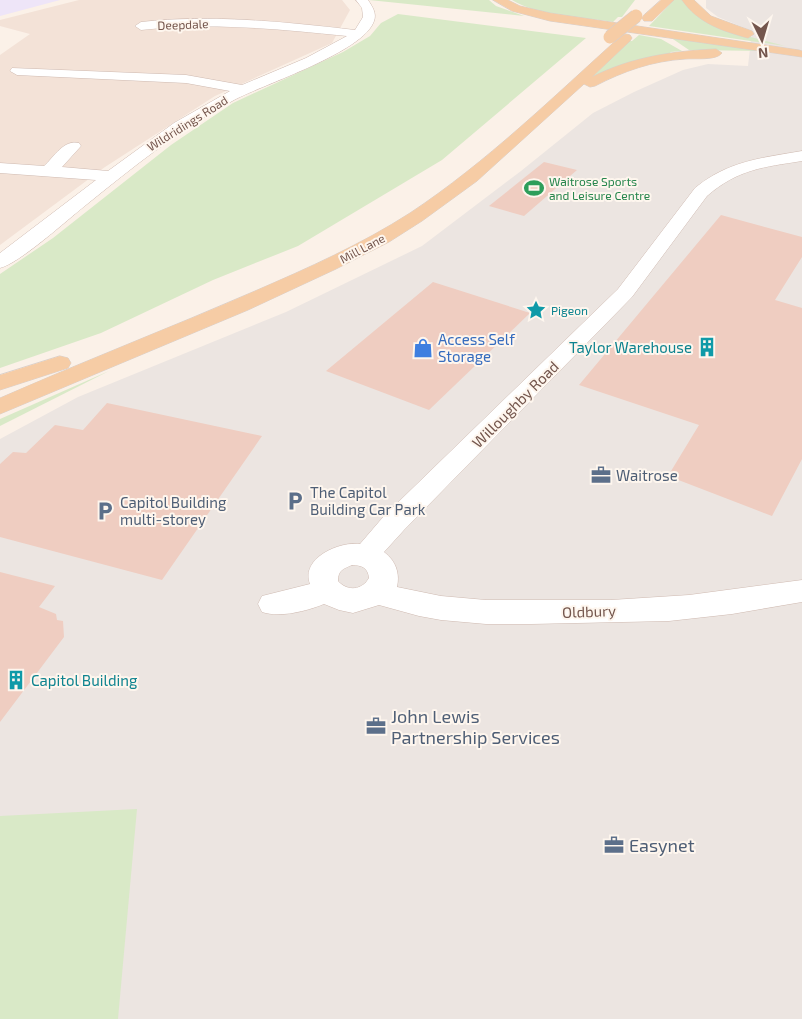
<svg xmlns="http://www.w3.org/2000/svg" width="802" height="1019" font-family="'Exo 2',sans-serif">
<style>
.residential{fill:#f3e2d7}
.industrial{fill:#ece5e1}
.education{fill:#eee5f8}
.green{fill:#d9e9c7}
.building{fill:#efcdc1}
.lines{fill:none;stroke-linecap:round;stroke-linejoin:round}
.minor-casing{stroke:#cfbab1;stroke-width:1}
.major-casing{stroke:#d8d0cd;stroke-width:1}
.minor{fill:#fff;fill-rule:evenodd}
.major{fill:#f6cca5;fill-rule:evenodd}
.major-bridge-casing{stroke:#d8d0cd;stroke-width:14;stroke-linecap:butt}
.major-bridge{stroke:#f6cca5;stroke-width:13}
.labels{text-anchor:middle;dominant-baseline:central;stroke-width:4;stroke-linejoin:round;paint-order:stroke}
.far-street-label{font-size:12px;fill:#74564d;stroke:#fef6ee}
.far-leisure-label{font-size:12px;fill:#27864d;stroke:#fef6ee;text-anchor:start}
.far-culture-label{font-size:12px;fill:#0d838f;stroke:#fef6ee;text-anchor:start}
.shop-label{font-size:15px;fill:#366cbe;stroke:#fef6ee;text-anchor:start}
.culture-label{font-size:15px;fill:#0d838f;stroke:#fef6ee;text-anchor:end}
.street-label{font-size:15px;fill:#74564d;stroke:#fef6ee}
.service-label{font-size:15px;fill:#4e5e75;stroke:#fef6ee;text-anchor:start}
.near-service-label{font-size:18px;fill:#4e5e75;stroke:#fef6ee;text-anchor:start}
</style>
<rect width="100%" height="100%" fill="#fbf1e8"/>
<path class="residential" d="M79 0H342L350 10 332 43 215 96 105 167 0 245V55L30 34 0 26V20Z"/>
<path class="industrial" d="M706 0H802V1019H0V439L78 397 286 312 422 246 521 171 593 113 634 92 683 70 708 64 748 66 752 31 718 17 706 8Z"/>
<path class="education" d="M0 0H60L0 16Z"/>
<g class="green">
<path d="M369 0H489L496 6 524 16Z"/>
<path d="M512 0H635L622 17H618L613 22C584 17 537 16 512 0Z"/>
<path d="M674 0H686L687 3 747 36 785 46 649 26Z"/>
<path d="M398 14 586 38 442 160 298 246 213 280 101 333 0 368V274L53 238 171 145 233 103 343 52 370 36 381 23Z"/>
<path d="M639 35 661 39 682 51 670 52 673 55 586 83 629 41H632Z"/>
<path d="M670 37 766 51 689 50Z"/>
<path d="M109 371 0 426V419Z"/>
<path d="M137 809 118 1019H0V816Z"/>
</g>
<g class="building">
<path d="M544 162 577 170 524 216 489 206Z"/>
<path d="M721 215 802 237V257L775 300 802 308V459L772 516 668 476 699 425 579 385Z"/>
<path d="M433 282 530 313 429 410 326 371Z"/>
<path d="M107 403 262 436 162 580 0 537V464L13 452 26 453 55 425 83 430Z"/>
<path d="M0 572 55 586 39 607 56 614 57 620 63 621 64 637 0 722Z"/>
</g>
<g class="lines">
<defs>
<g id="minor">
<path d="M356 0H368C372 6 377 13 374 21 364 52 264 84 234 100 180 129 133 167 86 205 67 220 20 263 0 268V253L96 180 0 173V163L44 166C54 157 64 139 79 143L81 146 62 167 108 171 174 123 230 91 186 83 17 75 10 71 12 68 186 75 242 85 306 58 347 36C279 29 209 22 141 30L135 26 141 22C212 14 284 22 355 30L363 17 362 8Z"/>
<path d="M802 151V161C764 167 738 169 707 196L632 297 404 530 384 552C396 561 400 573 397 587L441 596 486 600H611L689 595 802 580V602L732 614 669 621 531 624H486L441 620 419 616 379 605 353 613 339 610 324 604C307 611 280 618 262 612L258 604 262 596 310 584C300 558 340 541 360 544L384 516 618 289 695 188C728 161 761 158 802 151ZM352 565C362 565 368 568 369 578 362 590 348 592 338 581 338 570 343 569 352 565Z"/>
</g>
<g id="major">
<path d="M493 0H508L520 6 550 13 799 50 802 51V57L550 21 512 11Z"/>
<path d="M661 0H674L652 21H644L642 18 644 15Z"/>
<path d="M682 0H694L711 16 752 31 754 34 748 38C722 31 698 23 682 0Z"/>
<path d="M626 34 630 35 632 38 630 41 592 77C631 57 673 51 716 49L722 53C716 61 695 58 685 59 652 61 624 71 595 86L590 87 584 84 477 181 422 221 389 242 336 269 248 310 0 414V398C84 361 170 328 255 291 308 268 362 244 410 213 487 162 553 97 622 35Z"/>
<path d="M60 356 68 358 71 363 68 368 0 390V375Z"/>
</g>
</defs>
<use href="#minor" class="minor-casing"/>
<use href="#major" class="major-casing"/>
<use href="#minor" class="minor"/>
<use href="#major" class="major"/>
<defs>
<path id="major-bridge" d="M610 37 636 16"/>
</defs>
<use href="#major-bridge" class="major-bridge-casing"/>
<use href="#major-bridge" class="major-bridge"/>
</g>
<defs>
<symbol id="stadium-bare" viewBox="-9 -9 18 18"><path d="M0-5a6.5 5 0 1 0 0 10a6.5 5 0 1 0 0-10ZM-3.5-1.8h7v3.6h-7Z" fill="#2e9e5b" stroke="#fef6ee" stroke-width="2.5" paint-order="stroke"/></symbol>
<symbol id="sight-bare" viewBox="-9 -9 18 18"><path d="M0-6L1.8-2.2L6-1.7L2.9 1.2L3.7 5.4L0 3.3L-3.7 5.4L-2.9 1.2L-6-1.7L-1.8-2.2Z" fill="#0f9aa8" stroke="#fef6ee" stroke-width="2.5" paint-order="stroke"/></symbol>
<symbol id="building-bare" viewBox="-9 -9 18 18"><path d="M-4-6H4V6H1V3H-1V6H-4ZM-2.5-4.3h1.7v1.8h-1.7ZM.8-4.3h1.7v1.8H.8ZM-2.5-1h1.7V.8h-1.7ZM.8-1h1.7V.8H.8Z" fill="#0f9aa8" stroke="#fef6ee" stroke-width="2.5" paint-order="stroke"/></symbol>
<symbol id="shop-bare" viewBox="-9 -9 18 18"><path d="M-5-2.5h2.3a2.7 3.5 0 0 1 5.4 0H5L5.5 6h-11ZM-1.5-2.5h3a1.5 2.3 0 0 0-3 0Z" fill="#3f7fe0" stroke="#fef6ee" stroke-width="2.5" paint-order="stroke"/></symbol>
<symbol id="office-bare" viewBox="-9 -9 18 18"><path d="M-6-3h4V-5.5h4V-3h4V5H-6ZM-1-4.5V-3h2v-1.5ZM-6 0V1H6V0Z" fill="#5c6f8a" stroke="#fef6ee" stroke-width="2.5" paint-order="stroke"/></symbol>
<symbol id="parking-bare" viewBox="-9 -9 18 18"><path d="M-3.5-5.5H1a3.5 3.5 0 0 1 0 7H-1V5.5H-3.5ZM-1-3.4V-.6H.8a1.4 1.4 0 0 0 0-2.8Z" fill="#5c6f8a" stroke="#fef6ee" stroke-width="2.5" paint-order="stroke"/></symbol>
</defs>
<g fill-rule="evenodd">
<use href="#stadium-bare" x="520" y="174" width="28" height="28"/>
<use href="#sight-bare" x="522" y="296" width="28" height="28"/>
<use href="#building-bare" x="693" y="333" width="28" height="28"/>
<use href="#shop-bare" x="409" y="334" width="28" height="28"/>
<use href="#office-bare" x="587" y="461" width="28" height="28"/>
<use href="#parking-bare" x="281" y="487" width="28" height="28"/>
<use href="#parking-bare" x="91" y="497" width="28" height="28"/>
<use href="#building-bare" x="2" y="666" width="28" height="28"/>
<use href="#office-bare" x="362" y="712" width="28" height="28"/>
<use href="#office-bare" x="600" y="831" width="28" height="28"/>
</g>
<g class="labels">
<g class="far-street-label">
<text transform="translate(183 24) rotate(-2)">Deepdale</text>
<text transform="translate(187 123) rotate(-32)">Wildridings Road</text>
<text transform="translate(362 248) rotate(-28)">Mill Lane</text>
</g>
<g class="far-leisure-label">
<text x="549" y="181">Waitrose Sports<tspan x="549" dy="14">and Leisure Centre</tspan></text>
</g>
<g class="far-culture-label">
<text x="551" y="310">Pigeon</text>
</g>
<g class="shop-label">
<text x="438" y="339">Access Self<tspan x="438" dy="17">Storage</tspan></text>
</g>
<g class="culture-label">
<text x="692" y="347">Taylor Warehouse</text>
<text x="31" y="680" text-anchor="start">Capitol Building</text>
</g>
<g class="street-label">
<text transform="translate(515 404) rotate(-45)">Willoughby Road</text>
<text transform="translate(589 611) rotate(-2)">Oldbury</text>
</g>
<g class="service-label">
<text x="616" y="475">Waitrose</text>
<text x="310" y="492">The Capitol<tspan x="310" dy="17">Building Car Park</tspan></text>
<text x="120" y="502">Capitol Building<tspan x="120" dy="17">multi-storey</tspan></text>
</g>
<g class="near-service-label">
<text x="391" y="716">John Lewis<tspan x="391" dy="21">Partnership Services</tspan></text>
<text x="629" y="845">Easynet</text>
</g>
</g>
<g transform="translate(762 40) rotate(175)" stroke="#fef6ee" stroke-width="4" paint-order="stroke">
<path d="M0-4L9 19L0 12L-9 19Z" fill="#74564d"/>
<text y="-8" font-size="14" font-weight="bold" text-anchor="middle" fill="#74564d">N</text>
</g>
</svg>
